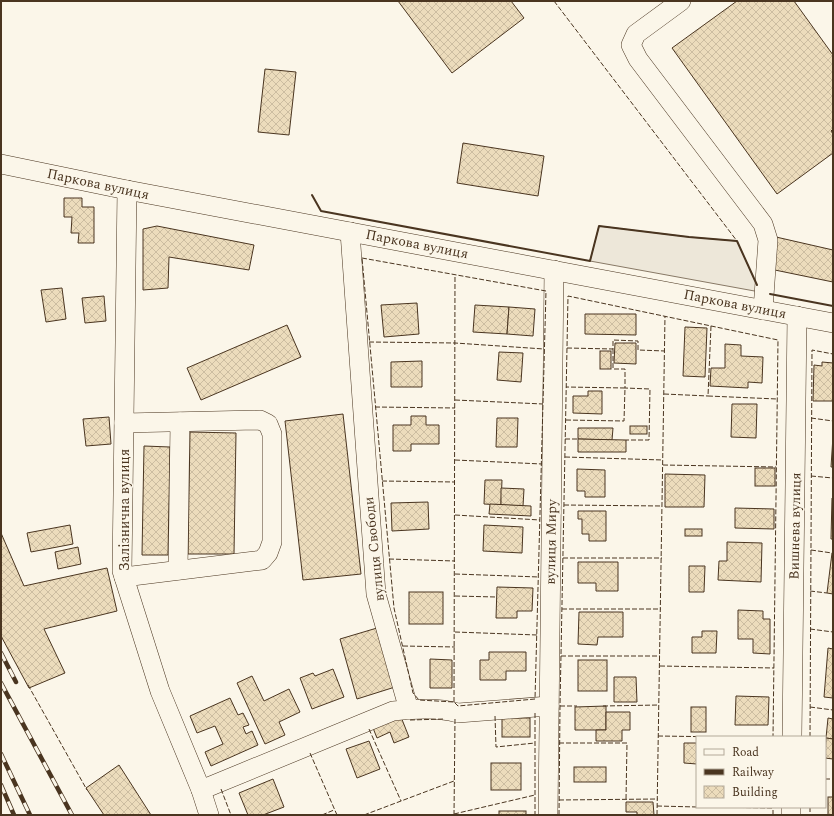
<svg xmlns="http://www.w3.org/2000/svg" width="834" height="816" font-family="Spectral,serif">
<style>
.parking{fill:#ede7d9;stroke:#887966}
.building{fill:url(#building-cross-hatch);stroke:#4a3520}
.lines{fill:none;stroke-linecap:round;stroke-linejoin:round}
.minor-casing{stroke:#4a3520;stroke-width:20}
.minor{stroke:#fbf6e9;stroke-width:19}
.rail-casing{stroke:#4a3520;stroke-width:4.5}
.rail{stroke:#fbf6e9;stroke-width:3;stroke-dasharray:9;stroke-linecap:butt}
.fence{stroke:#4a3520;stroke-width:1;stroke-dasharray:5 2;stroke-linecap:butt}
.wall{stroke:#4a3520;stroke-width:2}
.labels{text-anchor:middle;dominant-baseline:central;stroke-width:3;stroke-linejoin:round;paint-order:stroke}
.street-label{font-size:14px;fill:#4a3520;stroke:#fbf6e9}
</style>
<defs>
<pattern id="building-cross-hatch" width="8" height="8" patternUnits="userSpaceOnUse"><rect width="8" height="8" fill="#ecdcbc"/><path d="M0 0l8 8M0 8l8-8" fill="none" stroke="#ccbda1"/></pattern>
</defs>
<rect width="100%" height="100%" fill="#fbf6e9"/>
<path class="parking" d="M599 226 689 237 737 241 760 292 590 261Z"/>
<g class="building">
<path d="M398 1H511L524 18 452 73Z"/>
<path d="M737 1H794L833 55V129L831 131 833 134V153L777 194 672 48Z"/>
<path d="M265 69 296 72 289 135 258 132Z"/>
<path d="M463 143 544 156 538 196 457 183Z"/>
<path d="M64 198H82V207H94V243H78L79 233H71L72 217H64Z"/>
<path d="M157 226 254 245 249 270 169 257 168 288 143 290V229Z"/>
<path d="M776 237 833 250V282L770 269Z"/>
<path d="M62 288 66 319 46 322 41 290Z"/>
<path d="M104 296 106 321 85 323 82 298Z"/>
<path d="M417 303 419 334 384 337 381 305Z"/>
<path d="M475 305 509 307 507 334 473 332Z"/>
<path d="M509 307 535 309 533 336 507 334Z"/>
<path d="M585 314H636V335L585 334Z"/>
<path d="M287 325 301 357 201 400 187 368Z"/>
<path d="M685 327 707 328 705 377 683 376Z"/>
<path d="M615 343H636V364L614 363Z"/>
<path d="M725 344 741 345V356L763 357 762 383 748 382V388L710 386 711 368H725Z"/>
<rect x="600" y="351" width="11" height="18"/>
<path d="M499 352 523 353 521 382 497 380Z"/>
<path d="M422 361V387H391V362Z"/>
<path d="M822 362 833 363V401H813L814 365 822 366Z"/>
<path d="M588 391H602V414L573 413V396H588Z"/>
<path d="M732 404H757L756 438 731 437Z"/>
<path d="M343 414 361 574 303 580 285 421Z"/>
<path d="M411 416H426V425H439V444H411V451H393V425H411Z"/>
<path d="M109 417 111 444 86 446 83 419Z"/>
<path d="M497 418H518L517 447H496Z"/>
<rect x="630" y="426" width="17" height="8"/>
<path d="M578 428H613L612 440 578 439Z"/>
<path d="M190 432 236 433 234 554H188Z"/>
<path d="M833 436V467H831Z"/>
<path d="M578 439 626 440V452H578Z"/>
<path d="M144 446 170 447 168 555H142Z"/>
<rect x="755" y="468" width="20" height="18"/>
<path d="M577 469 605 470V497H585V491H577Z"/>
<path d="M665 474 705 475 704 507H665Z"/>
<path d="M485 480H502L501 505 484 504Z"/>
<path d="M501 488 524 489 523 506 501 505Z"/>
<path d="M832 498H833V539H831Z"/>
<path d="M428 502 429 529 392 531 391 503Z"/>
<path d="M490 504 531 506V516L489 514Z"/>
<path d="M735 508 774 509V529L735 528Z"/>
<path d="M578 511H606V541H589V534H582V519H578Z"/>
<path d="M70 525 73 544 31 552 27 533Z"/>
<path d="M484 525 523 527 522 553 483 551Z"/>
<rect x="685" y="529" width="17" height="7"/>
<path d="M1 533 24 586 107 568 117 611 44 629 65 673 29 688 1 636Z"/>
<path d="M727 542 762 543 761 582 718 580 719 561H727Z"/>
<path d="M78 547 81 564 58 569 55 552Z"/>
<path d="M832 553H833V594L827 593Z"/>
<path d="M578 562H618V591H596V583H578Z"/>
<path d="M689 566H705L704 592H689Z"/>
<path d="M497 587 533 588 532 611H517V618H496Z"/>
<rect x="409" y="592" width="34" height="32"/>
<path d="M738 610 763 611V619H770V654L753 653V639H738Z"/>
<path d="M579 612H623V637H598L597 645 578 644Z"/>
<path d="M377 628 395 687 357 699 340 639Z"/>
<path d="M702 631H717L716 653H692V637H702Z"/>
<path d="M828 648 833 649V698L824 697Z"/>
<path d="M489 652H526V671H506V680H480V660H489Z"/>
<path d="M430 659 452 660V688H430Z"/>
<rect x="578" y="660" width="29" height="31"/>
<path d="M333 669 344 697 312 709 300 678 313 673 315 676Z"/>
<path d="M252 676 264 701 289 689 300 712 279 722 285 735 265 744 237 683Z"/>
<path d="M614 677H636L637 702H614Z"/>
<path d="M736 696 769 697 768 725H735Z"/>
<path d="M230 698 238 715 243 713 249 725 243 727 246 734 252 731 258 745 211 766 205 752 223 744 215 726 197 733 190 716Z"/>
<path d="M606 706V730H575V707Z"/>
<rect x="691" y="707" width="15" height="25"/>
<path d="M606 712H630V730H622V741H596V730H606Z"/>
<path d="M401 717 409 737 394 743 390 732 377 738 373 728Z"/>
<rect x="502" y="718" width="28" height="19"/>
<path d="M828 718 833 719V739L826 738Z"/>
<path d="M826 738 833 739V759L825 758Z"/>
<path d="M369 741 380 769 357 778 346 749Z"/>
<path d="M684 743H697V764L684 763Z"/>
<rect x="491" y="763" width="30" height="27"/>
<path d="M119 765 151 815H104L86 788Z"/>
<rect x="574" y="767" width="32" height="15"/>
<path d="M273 779 284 807 263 815H248L239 793Z"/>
<rect x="828" y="797" width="5" height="18"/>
<path d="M626 802H653L654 815H637V812H626Z"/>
<rect x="499" y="811" width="27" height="4"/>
</g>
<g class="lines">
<defs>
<g id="minor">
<path d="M681 1 636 34 631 45 638 59 763 224 768 240 763 310"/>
<path d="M1 164 127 190 833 323"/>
<path d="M127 190 122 571 160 691 201 790 209 815"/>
<path d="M350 232 376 594 409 710"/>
<path d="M124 423 260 420 268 424 272 434V542L268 553 262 560 124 577"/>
<path d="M178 570 180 422"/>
<path d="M792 737 797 316"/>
<path d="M201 790 393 711C414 709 437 707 458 713L549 706"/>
<path d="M548 815 554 270"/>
<path d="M791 815V807"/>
</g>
</defs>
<use href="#minor" class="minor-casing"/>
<use href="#minor" class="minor"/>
<defs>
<g id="rail">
<path d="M1 653 16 682"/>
<path d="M1 683 72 815"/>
<path d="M1 754 30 815"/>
<path d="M1 785 14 815"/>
</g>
</defs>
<use href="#rail" class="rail-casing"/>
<use href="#rail" class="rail"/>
<g class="fence">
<path d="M554 1 737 241"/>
<path d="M362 258 546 291 535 699 458 706 454 702 419 700 413 693 394 608Z"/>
<path d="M711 326 708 396 777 399"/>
<path d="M369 342 455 343 544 349"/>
<path d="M567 348 613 349V340L638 341V350L665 351"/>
<path d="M613 349V369H625V388L650 389 649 440H626"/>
<path d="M664 394 708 396"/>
<path d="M455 400 543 404"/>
<path d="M375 407 455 408"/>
<path d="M811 418 833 421"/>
<path d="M566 420 624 421 625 388 566 387"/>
<path d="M565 439H578"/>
<path d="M565 457 663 460"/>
<path d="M455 460 542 464"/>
<path d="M663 465 776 467"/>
<path d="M811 476 833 478"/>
<path d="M382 481 455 482"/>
<path d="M564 505 662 506"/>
<path d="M455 515 540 520"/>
<path d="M811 550 832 553"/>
<path d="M563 558H662"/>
<path d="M389 559 455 561"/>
<path d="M455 574 539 577"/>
<path d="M810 591 827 593"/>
<path d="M455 596 496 597"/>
<path d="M562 609H661"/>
<path d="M810 629 833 632"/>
<path d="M455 632 537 635"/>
<path d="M403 646 455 647"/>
<path d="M561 656H660"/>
<path d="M660 666 774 668"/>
<path d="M28 685 87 790"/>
<path d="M454 702 455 275"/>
<path d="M560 706H577"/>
<path d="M603 706 659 705"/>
<path d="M810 707 833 710"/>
<path d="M535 713V815"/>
<path d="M495 716 496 747 535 743"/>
<path d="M410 720 445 719"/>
<path d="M369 729 401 801"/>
<path d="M658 736 727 737"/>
<path d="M810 737 812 350 833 354"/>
<path d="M559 743H627L626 800"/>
<path d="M310 753 337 815"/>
<path d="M825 779H833"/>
<path d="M221 789 231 815"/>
<path d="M559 800 658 799"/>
<path d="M657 806 697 807"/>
<path d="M711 807 773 808"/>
<path d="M810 807V815"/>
<path d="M454 814 535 795"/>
<path d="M322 815 334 810"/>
<path d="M364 815 454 781"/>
<path d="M454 815 455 719"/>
<path d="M559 815 560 706 568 296 778 340 773 737"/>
<path d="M657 815 665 316"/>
<path d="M773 815V807"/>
</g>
<g class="wall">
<path d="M312 195 321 211 590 261 599 226 689 237 737 241 757 285"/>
<path d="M770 294 833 306"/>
</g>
</g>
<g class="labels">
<g class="street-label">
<text transform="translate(98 184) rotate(12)">Паркова вулиця</text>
<text transform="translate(417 244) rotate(11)">Паркова вулиця</text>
<text transform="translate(735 304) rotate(11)">Паркова вулиця</text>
<text transform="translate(124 510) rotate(-90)">Залізнична вулиця</text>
<text transform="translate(795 526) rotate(-89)">Вишнева вулиця</text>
<text transform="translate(551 542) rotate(-89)">вулиця Миру</text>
<text transform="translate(374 549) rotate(-96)">вулиця Свободи</text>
</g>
</g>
<rect width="834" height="816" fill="none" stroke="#4a3520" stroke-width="4"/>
<rect x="696" y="736" width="130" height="72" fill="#fbf6e9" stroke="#b4a999"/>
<rect x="704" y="749" width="20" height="6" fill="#fbf6e9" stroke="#b4a999"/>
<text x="732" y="756" font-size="12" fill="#4a3520">Road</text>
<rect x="704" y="769" width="20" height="6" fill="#4a3520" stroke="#b4a999"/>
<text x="732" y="776" font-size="12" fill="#4a3520">Railway</text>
<rect x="704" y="786" width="20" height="12" fill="url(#building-cross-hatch)" stroke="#b4a999"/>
<text x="732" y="796" font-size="12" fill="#4a3520">Building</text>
</svg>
